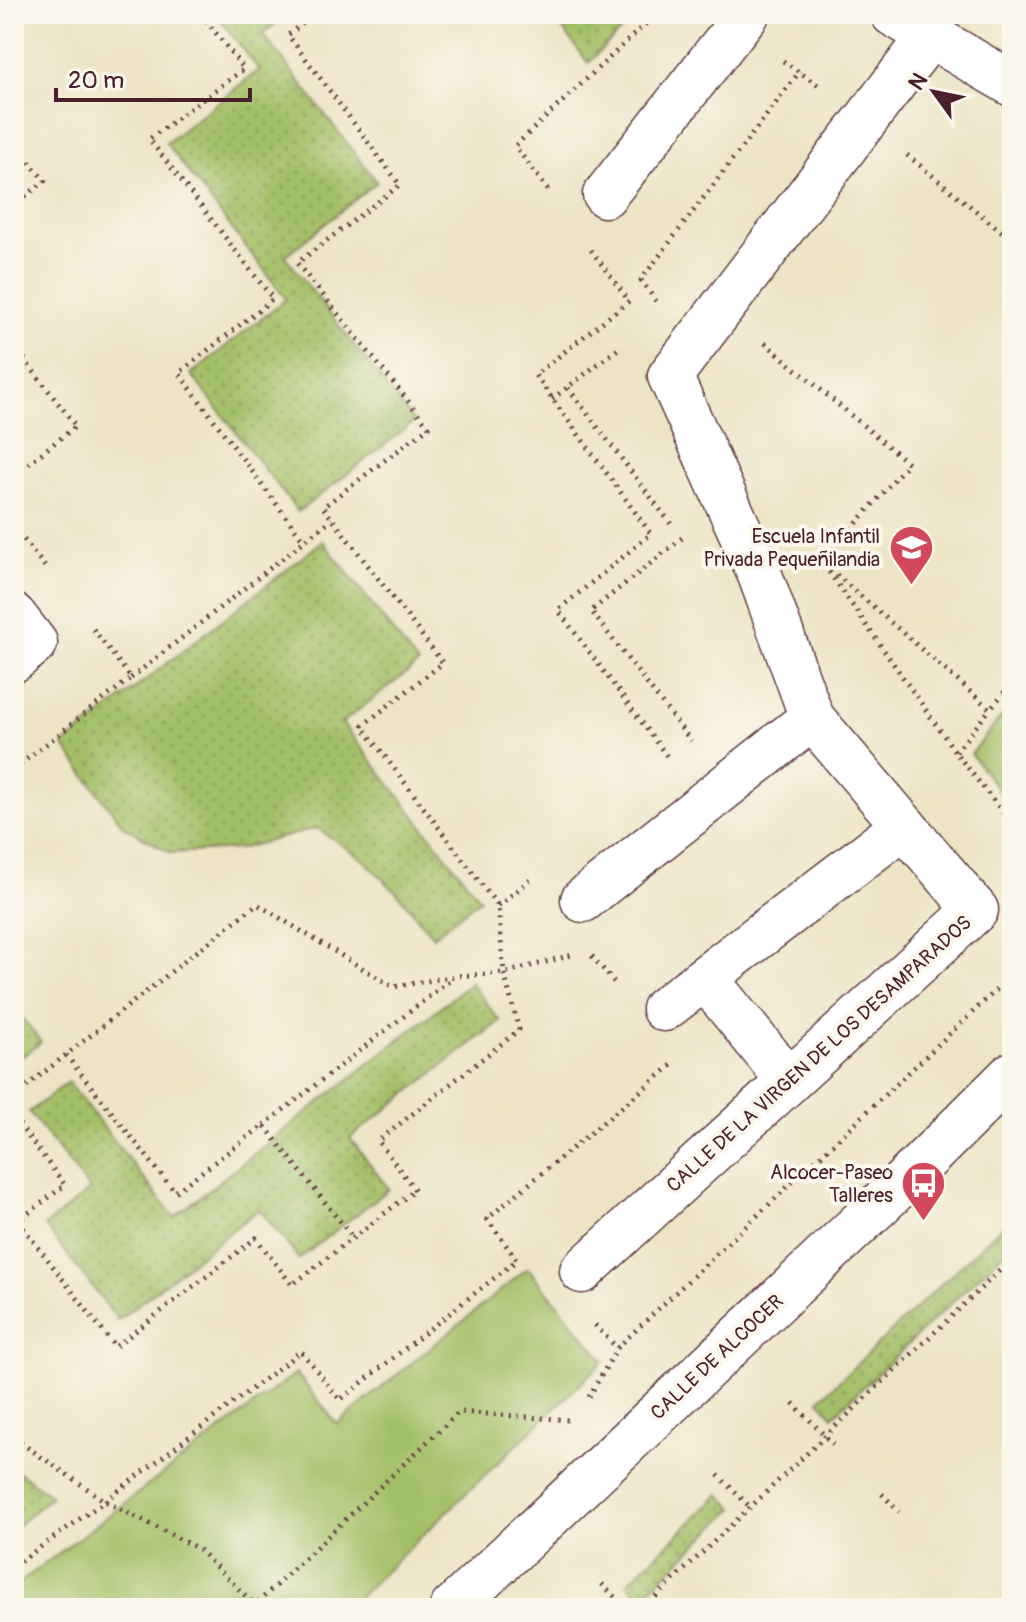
<svg xmlns="http://www.w3.org/2000/svg" width="1026" height="1622" font-family="Pangolin,sans-serif">
<style>
.green{fill:#a3bf66;stroke:#766f48;stroke-width:2}
.garden{fill:url(#garden-dots);stroke:#766f48;stroke-width:2}
.lines{fill:none;stroke-linecap:round;stroke-linejoin:round}
.minor-casing{stroke:#623d42;stroke-width:47}
.major-casing{stroke:#623d42;stroke-width:47}
.path{stroke:#623d42;stroke-width:5;stroke-dasharray:2 6;stroke-linecap:butt}
.minor{stroke:#fff;stroke-width:44}
.major{stroke:#fff;stroke-width:44}
.labels{text-anchor:middle;dominant-baseline:central;stroke-width:8;stroke-linejoin:round;paint-order:stroke}
.poi-label{font-size:20px;fill:#4a1f2b;stroke:#fbf7ec;text-anchor:end}
.street-label{font-size:20px;fill:#4a1f2b;stroke:#fbf7ec}
</style>
<defs>
<pattern id="garden-dots" width="8" height="8" patternUnits="userSpaceOnUse" patternTransform="scale(2)"><rect width="8" height="8" fill="#a3bf66"/><path d="M2 2h.1M6 6h.1" fill="none" stroke="#879b54" stroke-width="1.8" stroke-linecap="round"/></pattern>
</defs>
<rect width="100%" height="100%" fill="#fbf7ec"/>
<filter id="ink" filterUnits="userSpaceOnUse"><feTurbulence type="fractalNoise" baseFrequency=".0125" numOctaves="2"/><feDisplacementMap in="SourceGraphic" scale="16" xChannelSelector="R" yChannelSelector="G"/><feConvolveMatrix kernelMatrix="1 2 1 2 8 2 1 2 1" color-interpolation-filters="sRGB"/></filter>
<filter id="wash" filterUnits="userSpaceOnUse"><feTurbulence type="fractalNoise" baseFrequency=".006" numOctaves="4" result="noise"/><feDisplacementMap in="SourceGraphic" scale="32" xChannelSelector="R" yChannelSelector="G"/><feGaussianBlur stdDeviation="1.8" result="paint"/><feColorMatrix in="noise" values="0 0 0 0 0 0 0 0 0 0 0 0 0 0 0 0 0 1.4 0 .05"/><feComposite in="paint" operator="in"/></filter>
<g filter="url(#wash)">
<rect width="100%" height="100%" fill="#ede4c5"/>
<g class="green">
<path d="M1012 704V808L971 754Z"/>
<path d="M528 1268 604 1361 347 1608H14V1587L296 1373 337 1424Z"/>
</g>
<g class="garden">
<path d="M216 14H288L263 34 377 182 285 256 414 422 298 512 191 374 286 299 166 143 259 70Z"/>
<path d="M552 14H638L588 63Z"/>
<path d="M323 541 418 664 342 723 480 899 433 936 398 894 365 861 317 828 239 849 171 853 123 826 63 745Z"/>
<path d="M471 983 500 1021 350 1138 389 1189 299 1259 259 1209 118 1320 45 1226 90 1190 29 1112 68 1082 174 1217Z"/>
<path d="M14 1007 41 1042 14 1063Z"/>
<path d="M1012 1217V1245L833 1416 819 1400Z"/>
<path d="M14 1468 51 1496 14 1529Z"/>
<path d="M720 1494 734 1508 641 1598 627 1583Z"/>
</g>
</g>
<g filter="url(#ink)">
<g class="lines">
<defs>
<g id="minor">
<path d="M893 14 1012 84"/>
<path d="M605 195 747 14"/>
<path d="M14 616 35 643 14 660"/>
<path d="M583 900 812 718"/>
<path d="M705 978 789 1081"/>
<path d="M664 1009 904 826"/>
<path d="M582 1271 976 910 812 718 760 575 670 376 930 36"/>
</g>
<path id="major" d="M452 1608 894 1191 1012 1074"/>
</defs>
<use href="#minor" class="minor-casing"/>
<use href="#major" class="major-casing"/>
<g class="path">
<path d="M201 14 244 69 149 139 273 299 179 373 304 541"/>
<path d="M783 61 821 87"/>
<path d="M14 143 45 181 14 205"/>
<path d="M907 155 1012 240"/>
<path d="M548 190 515 146 656 14"/>
<path d="M591 250 629 301 535 375 651 534 558 610 669 759"/>
<path d="M656 301 641 280 800 71"/>
<path d="M765 343 908 463 823 563 990 709 1012 683"/>
<path d="M14 346 76 426 14 475"/>
<path d="M568 388 671 524"/>
<path d="M552 399 618 349"/>
<path d="M14 527 45 567"/>
<path d="M682 538 591 611 691 741"/>
<path d="M829 572 956 753 1012 824"/>
<path d="M131 678 332 519"/>
<path d="M956 752 990 709"/>
<path d="M14 769 131 678 90 625"/>
<path d="M498 906 530 880"/>
<path d="M592 956 614 982"/>
<path d="M66 1055 175 1192 264 1125 353 1238"/>
<path d="M14 1096 257 904 393 987 456 976 504 973 572 955"/>
<path d="M14 1118 65 1185 18 1221 115 1347 256 1238 292 1285 415 1190 378 1141 519 1030 504 973 498 906 362 726 443 663 323 507 429 427 297 263 400 185 288 35 314 14"/>
<path d="M264 1125 453 978"/>
<path d="M595 1325 617 1348 1012 975"/>
<path d="M589 1397 617 1348"/>
<path d="M793 1403 833 1444"/>
<path d="M14 1438 105 1501 197 1548 258 1608"/>
<path d="M718 1475 750 1507"/>
<path d="M882 1494 899 1512"/>
<path d="M14 1566 105 1501 301 1351 340 1400 517 1260 487 1219 672 1065"/>
<path d="M602 1584 626 1608"/>
<path d="M252 1608 459 1412 569 1420"/>
<path d="M644 1608 1012 1259"/>
</g>
<use href="#minor" class="minor"/>
<use href="#major" class="major"/>
</g>
</g>
<defs>
<symbol id="school-pin" viewBox="-11 -11 22 30"><path d="M0 17L-7.5 6A9.5 9.5 0 1 1 7.5 6Z" fill="#d1495b" stroke="#fbf7ec"/><path d="M0-5L7-2L0 1L-7-2ZM-4 1L0 2.5L4 1V4Q0 6-4 4Z" fill="#fff"/></symbol>
<symbol id="bus-pin" viewBox="-11 -11 22 30"><path d="M0 17L-7.5 6A9.5 9.5 0 1 1 7.5 6Z" fill="#d1495b" stroke="#fbf7ec"/><path d="M-5-6H5V4H4V6H2V4H-2V6H-4V4H-5ZM-3.5-4V0h7V-4ZM-3.5 1.2v1.5H-2V1.2ZM2 1.2v1.5H3.5V1.2Z" fill="#fff"/></symbol>
</defs>
<g fill-rule="evenodd">
<use href="#school-pin" x="886" y="522" width="51" height="69"/>
<use href="#bus-pin" x="898" y="1158" width="51" height="69"/>
</g>
<g class="labels">
<g class="poi-label">
<text x="880" y="536">Escuela Infantil<tspan x="880" dy="23">Privada Pequeñilandia</tspan></text>
<text x="893" y="1172">Alcocer-Paseo<tspan x="893" dy="23">Talleres</tspan></text>
</g>
<g class="street-label">
<text transform="translate(819 1054) rotate(-42)">CALLE DE LA VIRGEN DE LOS DESAMPARADOS</text>
<text transform="translate(717 1357) rotate(-43)">CALLE DE ALCOCER</text>
</g>
</g>
<rect width="1026" height="1622" fill="none" stroke="#fbf7ec" stroke-width="48"/>
<g transform="translate(934 92) rotate(303)" stroke="#fbf7ec" stroke-width="6" paint-order="stroke">
<path d="M0-6L14 30L0 20L-14 30Z" fill="#4a1f2b"/>
<text y="-12" font-size="22" font-weight="bold" text-anchor="middle" fill="#4a1f2b">N</text>
</g>
<path d="M56 88v12h194v-12" fill="none" stroke="#4a1f2b" stroke-width="4"/>
<text x="68" y="88" font-size="24" fill="#4a1f2b" stroke="#fbf7ec" stroke-width="6" paint-order="stroke">20 m</text>
</svg>
